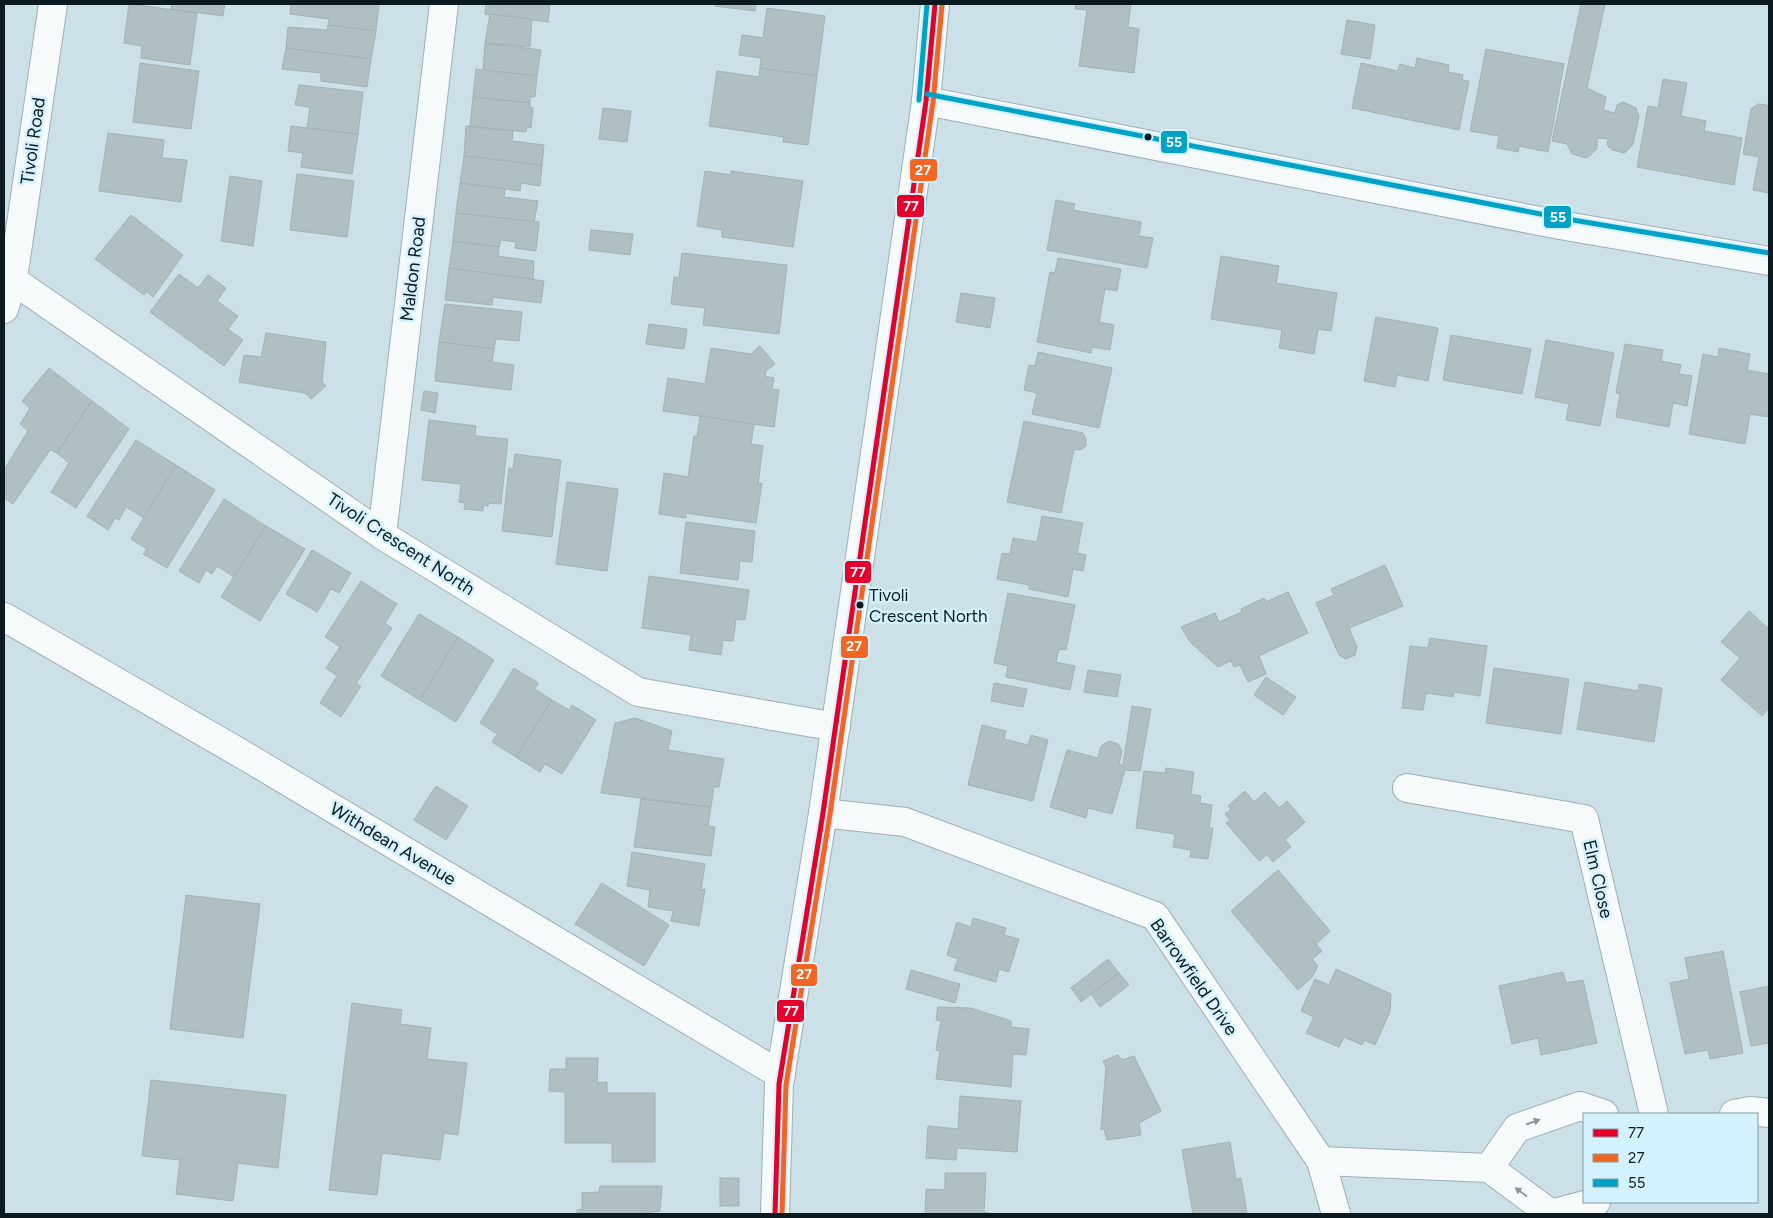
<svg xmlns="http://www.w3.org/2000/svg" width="1773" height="1218" font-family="Figtree,sans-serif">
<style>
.building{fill:#afbfc2;stroke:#a1b2b4}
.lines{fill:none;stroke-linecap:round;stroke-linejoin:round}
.minor-casing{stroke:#9eafb4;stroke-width:30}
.tertiary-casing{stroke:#9eafb4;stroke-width:30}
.minor{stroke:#f7fafb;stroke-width:28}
.tertiary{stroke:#f7fafb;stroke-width:28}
.bus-1-casing{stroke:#d3f2fd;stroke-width:9}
.bus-2-casing{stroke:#d3f2fd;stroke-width:9}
.bus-3-casing{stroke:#d3f2fd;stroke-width:9}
.bus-1{stroke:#e4002b;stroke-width:5}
.bus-2{stroke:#f26522;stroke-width:5}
.bus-3{stroke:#01a2c5;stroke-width:5}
.oneway{fill:#8d9598}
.bus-dot{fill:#0b1a1e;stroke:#d3f2fd;stroke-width:2}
.labels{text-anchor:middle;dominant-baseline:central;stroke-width:5;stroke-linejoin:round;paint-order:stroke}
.bus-label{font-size:17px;fill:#0b1a1e;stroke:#d3f2fd;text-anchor:start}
.street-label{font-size:18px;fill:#0b1a1e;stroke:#d3f2fd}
.line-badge{stroke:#d3f2fd;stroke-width:2}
.badge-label{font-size:14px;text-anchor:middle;font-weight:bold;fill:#fff}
</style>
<rect width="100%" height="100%" fill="#cbe0e7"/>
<g class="building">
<path d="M129 4 197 13 190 65 141 58 142 46 124 43Z"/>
<path d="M172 4H225L223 16 171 9Z"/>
<path d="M291 4H379L376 31 328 25 329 19 290 14Z"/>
<path d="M486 4H550L548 22 485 14Z"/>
<path d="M715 4H756L755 11 715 6Z"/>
<path d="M1076 4H1131L1128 27 1139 29 1134 73 1079 66 1087 10 1075 9Z"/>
<path d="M1581 4H1605L1587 88 1606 97 1603 110 1615 113 1617 105 1623 102 1636 108 1639 117 1633 144 1625 153 1612 150 1607 145 1608 139 1597 138V149L1587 158 1572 154 1567 144 1552 141Z"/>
<path d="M767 8 825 16 817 76 760 68 761 58 739 55 742 35 763 38Z"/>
<path d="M490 14 532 19 530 47 485 43Z"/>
<path d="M1347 20 1375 25 1370 59 1341 54Z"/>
<path d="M328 25 376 31 371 59 286 48 288 27 327 30Z"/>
<path d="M485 43 541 50 537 76 483 70Z"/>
<path d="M286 48 371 59 367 87 321 81V73L282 69Z"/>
<path d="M1486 49 1564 64 1548 152 1519 146 1518 152 1497 148 1499 136 1470 131Z"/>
<path d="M1417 58 1449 65 1448 72 1463 75 1462 80 1469 81 1459 130 1352 108 1361 63 1398 71 1400 64 1415 68Z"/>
<path d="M140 63 199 71 191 129 133 122Z"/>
<path d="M760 68 817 76 808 145 783 142 784 137 709 126 717 71 759 77Z"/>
<path d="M476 69 537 76 535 97H530V103L473 97Z"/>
<path d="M1663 79 1687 83 1681 116 1706 121 1704 131 1742 138 1734 185 1637 167 1648 106 1658 108Z"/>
<path d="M299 85 363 92 358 134 307 128 310 107 295 105Z"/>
<path d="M473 97 530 103V107L533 108 531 128 527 127 526 132 470 126Z"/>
<path d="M1758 104 1767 105 1769 109V193L1753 190 1759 157 1743 154 1751 109Z"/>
<path d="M603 108 631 111 627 142 599 139Z"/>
<path d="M291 126 358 134 352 174 301 167 303 153 288 151Z"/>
<path d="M466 126 513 131 512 141 544 145 542 165 464 156Z"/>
<path d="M108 133 164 140 162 158 187 160 181 202 99 191Z"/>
<path d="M464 156 542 165 540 186 521 183 520 191 460 183Z"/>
<path d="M705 171 731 175V171L803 181 793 247 722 237V230L697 226Z"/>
<path d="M297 174 354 181 347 237 290 230Z"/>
<path d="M230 176 262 181 253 246 221 241Z"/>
<path d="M460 183 505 189 504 197 538 201 534 222 456 213Z"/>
<path d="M1056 200 1075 204 1073 210 1141 222 1139 236 1153 238 1147 268 1047 250Z"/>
<path d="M456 213 539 222 536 251 515 248 516 242 501 240 499 247 453 241Z"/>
<path d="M131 215 183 255 153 297 147 292 144 295 95 259Z"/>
<path d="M591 230 633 234 630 255 589 250Z"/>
<path d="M453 241 499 247 498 256 534 261 533 281 449 268Z"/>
<path d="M682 253 787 265 779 334 703 325 705 308 671 304 674 277 679 278Z"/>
<path d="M1221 256 1279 266 1276 283 1337 293 1331 331 1318 329 1314 354 1279 348 1282 330 1211 319Z"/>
<path d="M1058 258 1121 269 1117 291 1105 289 1099 322 1114 325 1110 350 1092 347 1091 353 1037 342 1050 272 1055 273Z"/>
<path d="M449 268 544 281 541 303 493 297 492 305 445 300Z"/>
<path d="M179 274 198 288 208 275 226 288 217 301 238 316 228 329 243 340 224 366 150 312Z"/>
<path d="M961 293 995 298 990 328 956 322Z"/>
<path d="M445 304 522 312 519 341 496 339 494 349 439 342Z"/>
<path d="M1376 317 1438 328 1428 381 1397 375 1395 387 1364 381Z"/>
<path d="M649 324 687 329 684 349 646 344Z"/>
<path d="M266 333 326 342 322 382 326 386 311 399 305 393 239 382 244 355 261 357Z"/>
<path d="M1451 335 1531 349 1522 394 1443 380Z"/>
<path d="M1546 340 1614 353 1600 426 1566 420 1569 404 1535 397Z"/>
<path d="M439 342 494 349 492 362 514 365 511 390 435 381Z"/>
<path d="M1625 344 1663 350 1661 361 1681 365 1679 374 1692 376 1687 406 1673 403 1669 427 1616 417 1620 394 1616 393Z"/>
<path d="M760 346 775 364 766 371 765 376 774 378 772 389 779 390 774 427 663 411 668 378 705 384 711 348 751 354Z"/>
<path d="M1719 348 1750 354 1747 370 1769 374V417L1750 414 1745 444 1689 434 1703 354 1718 357Z"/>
<path d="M1038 352 1112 368 1099 428 1032 414 1037 393 1024 390 1029 365 1035 366Z"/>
<path d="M49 368 92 401 57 453 50 450 13 504 4 498V470L28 431 20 424 30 408 22 401Z"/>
<path d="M424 391 438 393 435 413 421 410Z"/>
<path d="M92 401 129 429 76 508 51 492 69 463 57 453Z"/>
<path d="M700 416 754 424 751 444 763 446 758 484 762 483 756 523 686 513V518L659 514 664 473 688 477 694 436H697Z"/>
<path d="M429 420 476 426 475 436 508 439 501 504 489 503 488 506 483 505V511L464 509 465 503 459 502 461 484 422 480Z"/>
<path d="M1024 421 1083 433 1086 439V446L1080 450 1074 449 1061 513 1007 502Z"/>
<path d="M136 440 176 465 144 518 126 507 119 520 115 518 108 530 87 516Z"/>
<path d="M515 454 561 460 552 537 502 531 509 468 513 469Z"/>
<path d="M176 465 215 490 167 568 143 554 147 549 131 539Z"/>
<path d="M567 482 618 489 607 571 556 564Z"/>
<path d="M224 499 266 526 234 577 217 566 212 574 206 570 199 583 179 571Z"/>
<path d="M1042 516 1083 523 1077 553 1086 555 1083 571 1073 569 1068 597 1029 589V585L997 579 1002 553 1010 554 1013 538 1037 542Z"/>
<path d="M686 522 755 531 752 562 740 561 738 580 680 573Z"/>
<path d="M266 526 305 549 260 621 221 597Z"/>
<path d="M312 550 351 573 339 593 331 589 317 612 286 594Z"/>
<path d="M1385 565 1403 606 1349 628 1357 647 1355 655 1346 659 1339 655 1316 603 1334 595 1331 589Z"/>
<path d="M649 576 749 590 745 620 736 619 733 641 723 640 721 655 689 650 691 635 642 628Z"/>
<path d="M361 581 397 604 385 623 392 628 356 684 361 686 341 717 320 703 337 676 326 668 340 647 325 637Z"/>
<path d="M1288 592 1308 633 1259 656 1266 674 1248 682 1240 665 1234 667 1231 661 1218 667 1190 642 1181 627 1215 613 1219 622 1242 612 1241 609 1264 598 1266 602Z"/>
<path d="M1008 593 1075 605 1066 650 1059 649 1056 662 1075 666 1070 690 1006 677 1008 666 994 663Z"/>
<path d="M1749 611 1769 629V708L1762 716 1721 680 1740 658 1721 642Z"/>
<path d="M419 614 458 637 420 700 381 676Z"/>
<path d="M458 637 494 660 456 722 420 700Z"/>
<path d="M1430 638 1487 646 1480 696 1454 692 1453 697 1426 693 1423 710 1402 708 1410 646 1428 648Z"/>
<path d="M514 668 538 683 535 689 552 700 516 757 492 742 497 734 480 723Z"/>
<path d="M1494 668 1569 679 1561 734 1486 723Z"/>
<path d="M1088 670 1121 675 1117 697 1084 692Z"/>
<path d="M1266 677 1296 697 1283 715 1254 695Z"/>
<path d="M1585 682 1638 691 1639 684 1662 688 1654 742 1577 729Z"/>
<path d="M994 683 1027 689 1023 707 991 701Z"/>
<path d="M552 700 569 710 572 705 596 720 562 774 545 764 540 772 516 757Z"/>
<path d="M1132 706 1151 709 1140 771 1125 770 1112 814 1088 808 1086 818 1050 807 1067 750 1098 758 1101 746 1109 741 1118 744 1122 751 1119 764 1123 765Z"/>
<path d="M635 718 672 731 668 750 724 759 719 787H714L711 807 601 793 615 723Z"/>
<path d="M982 725 1006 731 1004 739 1028 745 1031 735 1048 740 1033 801 968 785Z"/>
<path d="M1166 768 1194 772 1191 794 1201 796 1200 803 1212 805 1209 828H1213L1208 859 1190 857 1191 850 1173 847 1175 834 1136 828 1144 771 1165 773Z"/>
<path d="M436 786 468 806 446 840 414 820Z"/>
<path d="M1245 791 1254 802 1265 792 1279 808 1287 801 1305 822 1285 840 1291 847 1273 862 1267 855 1259 861 1226 823 1230 820 1225 814 1231 809 1228 806Z"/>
<path d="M641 799 711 807 708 826 715 827 711 856 634 847Z"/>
<path d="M632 852 705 864 701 890 705 889 699 926 671 921 673 911 648 907 650 890 627 886Z"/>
<path d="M1278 870 1330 931 1316 944 1322 951 1312 959 1318 966 1312 977 1298 990 1231 911Z"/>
<path d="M602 883 669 925 644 966 575 924Z"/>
<path d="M186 895 260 904 243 1038 170 1029Z"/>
<path d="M973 918 1006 928 1004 935 1019 939 1009 972 999 969 996 982 954 970 958 959 947 955 957 922 971 927Z"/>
<path d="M1723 951 1743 1053 1710 1059 1708 1050 1685 1054 1670 983 1689 979 1685 958Z"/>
<path d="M1108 959 1119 973 1081 1002 1071 988Z"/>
<path d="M1336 969 1391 994 1390 1012 1375 1045 1364 1040 1362 1045 1344 1037 1339 1047 1306 1033 1314 1017 1301 1011 1315 979 1329 985Z"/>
<path d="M911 970 960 984 955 1003 906 989Z"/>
<path d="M1563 972 1566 983 1583 980 1597 1043 1541 1055 1538 1038 1512 1044 1499 986Z"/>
<path d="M1119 973 1129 985 1100 1007 1091 994Z"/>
<path d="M1769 986V1043L1751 1046 1740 992Z"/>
<path d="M352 1003 402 1010 400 1024 431 1028 427 1059 467 1063 458 1135 444 1133 440 1160 382 1153 377 1195 329 1190Z"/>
<path d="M938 1007 971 1008 1011 1021V1027L1029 1029 1026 1055 1013 1054 1011 1087 936 1079 940 1051 936 1050 941 1021 936 1020Z"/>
<path d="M1118 1055 1122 1060 1134 1056 1161 1111 1139 1123 1141 1135 1107 1140 1104 1129 1101 1130 1106 1067 1103 1061Z"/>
<path d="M566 1058H598L597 1083 607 1082V1093H655V1162H612V1143H565V1092L549 1091 550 1069H566Z"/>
<path d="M151 1080 286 1095 278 1168 238 1163 233 1201 176 1194 180 1160 142 1156Z"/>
<path d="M960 1096 1021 1101 1017 1152 957 1148 956 1160 926 1158 928 1126 958 1129Z"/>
<path d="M1230 1142 1236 1179 1241 1178 1247 1214H1193L1182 1150Z"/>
<path d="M945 1173H986L984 1212 993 1214H925L926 1189 945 1190Z"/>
<rect x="720" y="1178" width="19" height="28"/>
<path d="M600 1186H662L660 1211 638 1214H577V1210L582 1209V1193L599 1192Z"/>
</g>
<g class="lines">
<defs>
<g id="minor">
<path d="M926 101 1560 225 1769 261"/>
<path d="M4 274 382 535 638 692 836 727"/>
<path d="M4 309 13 279 53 4"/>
<path d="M382 535 444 4"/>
<path d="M4 617 240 753 781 1075"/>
<path d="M1407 788 1584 819 1654 1114"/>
<path d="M823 813 905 822 1155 916 1321 1161 1489 1168 1551 1214 1596 1202"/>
<path d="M1734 1114 1750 1111 1769 1113"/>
<path d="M1321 1161 1336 1214"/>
<path d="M1489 1168 1517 1128 1580 1106 1604 1114"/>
</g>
<path id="tertiary" d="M775 1214 779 1084 823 813 926 101 935 4"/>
</defs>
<use href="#minor" class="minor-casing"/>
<use href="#tertiary" class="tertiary-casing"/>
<use href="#minor" class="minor"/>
<use href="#tertiary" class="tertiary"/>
<defs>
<path id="bus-1" d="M775 1214 779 1084 823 813 926 101 935 4"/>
<path id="bus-2" d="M782 1214 786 1085 830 814 933 102 942 5"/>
<g id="bus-3">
<path d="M927 94 1561 218 1769 253"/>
<path d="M919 100 927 4"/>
</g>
</defs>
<use href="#bus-1" class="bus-1-casing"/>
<use href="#bus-2" class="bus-2-casing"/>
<use href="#bus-3" class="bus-3-casing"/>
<use href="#bus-1" class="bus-1"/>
<use href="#bus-2" class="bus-2"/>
<use href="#bus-3" class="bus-3"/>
</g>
<defs><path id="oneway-solid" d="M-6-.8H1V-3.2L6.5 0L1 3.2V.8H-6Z" transform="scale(1.25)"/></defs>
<g class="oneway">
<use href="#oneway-solid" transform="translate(1533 1122) rotate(-19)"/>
<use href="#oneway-solid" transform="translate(1521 1192) rotate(-144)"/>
</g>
<g class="bus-dot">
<circle cx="1148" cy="137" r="4.5"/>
<circle cx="860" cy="605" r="4.5"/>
</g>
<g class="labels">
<g class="bus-label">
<text x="869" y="595">Tivoli<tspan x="869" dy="21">Crescent North</tspan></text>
</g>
<g class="street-label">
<text transform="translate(33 141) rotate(-82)">Tivoli Road</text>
<text transform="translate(413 269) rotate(-83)">Maldon Road</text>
<text transform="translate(401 544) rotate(33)">Tivoli Crescent North</text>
<text transform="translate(393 844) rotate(31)">Withdean Avenue</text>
<text transform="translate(1598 879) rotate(77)">Elm Close</text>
<text transform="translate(1194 977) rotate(55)">Barrowfield Drive</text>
</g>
</g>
<g class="line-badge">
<rect x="1160" y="130" width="28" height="24" rx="5" fill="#01a2c5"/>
<rect x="909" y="158" width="29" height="24" rx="5" fill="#f26522"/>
<rect x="896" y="194" width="29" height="24" rx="5" fill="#e4002b"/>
<rect x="1543" y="205" width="29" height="24" rx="5" fill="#01a2c5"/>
<rect x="844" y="560" width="28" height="24" rx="5" fill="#e4002b"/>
<rect x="840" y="635" width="29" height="24" rx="5" fill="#f26522"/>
<rect x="790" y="963" width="28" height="24" rx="5" fill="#f26522"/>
<rect x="776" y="999" width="29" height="24" rx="5" fill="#e4002b"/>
</g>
<g class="badge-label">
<text x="1174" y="147">55</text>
<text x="923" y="175">27</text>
<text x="911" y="211">77</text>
<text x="1558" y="222">55</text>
<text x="858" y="577">77</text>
<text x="854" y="651">27</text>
<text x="804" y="979">27</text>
<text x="791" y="1016">77</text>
</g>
<rect width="1773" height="1218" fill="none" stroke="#0b1a1e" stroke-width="10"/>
<rect x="1583" y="1113" width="175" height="90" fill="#d3f2fd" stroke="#839ca4"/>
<rect x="1593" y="1129" width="25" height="8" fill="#e4002b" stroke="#839ca4"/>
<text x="1628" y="1138" font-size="15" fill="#0b1a1e">77</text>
<rect x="1593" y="1154" width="25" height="8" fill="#f26522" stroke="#839ca4"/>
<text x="1628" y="1163" font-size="15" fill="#0b1a1e">27</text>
<rect x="1593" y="1179" width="25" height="8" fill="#01a2c5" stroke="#839ca4"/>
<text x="1628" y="1188" font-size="15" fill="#0b1a1e">55</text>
</svg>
